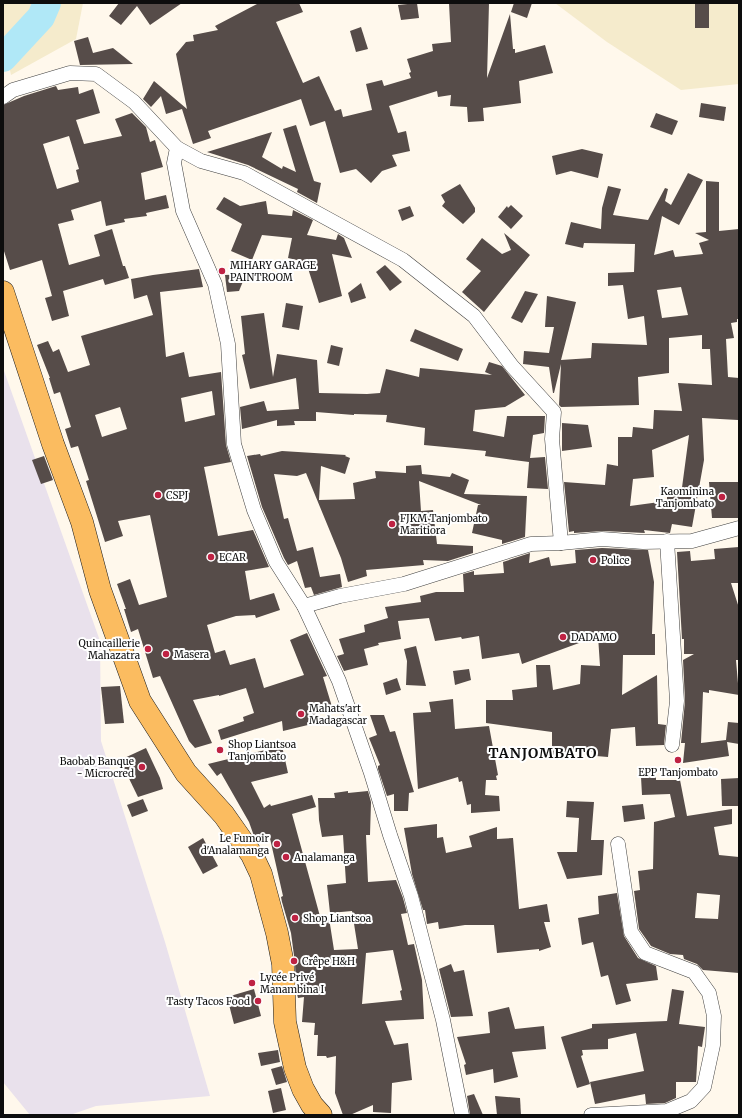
<svg xmlns="http://www.w3.org/2000/svg" width="742" height="1118" font-family="Merriweather,serif">
<style>
.industrial{fill:#e9e1ec}
.farmland{fill:#f5ebcc}
.lines{fill:none;stroke-linecap:round;stroke-linejoin:round}
.river{stroke:#b0e8f7;stroke-width:28}
.building{fill:#564c49;fill-rule:evenodd}
.street-casing{stroke:#404040;stroke-width:15}
.primary-casing{stroke:#1e1e1e;stroke-width:23}
.street{stroke:#fff;stroke-width:14}
.primary{stroke:#fbbc60;stroke-width:22}
.poi-dot{fill:#bf2243;stroke:#fff;stroke-width:1.5}
.labels{text-anchor:middle;dominant-baseline:central;stroke-width:4;stroke-linejoin:round;paint-order:stroke}
.poi-label{font-size:10px;fill:#0d0d0d;stroke:#fff;text-anchor:start}
.district-label{font-size:14px;font-weight:bold;letter-spacing:1px;fill:#0d0d0d;stroke:#fff}
</style>
<rect width="100%" height="100%" fill="#fff8ec"/>
<path class="industrial" d="M3 368 100 641 101 741 165 942 210 1096 96 1106 70 1115H30L3 1082Z"/>
<g class="farmland">
<path d="M3 3H83L76 39 11 75 3 38Z"/>
<path d="M555 3H739V84L681 90 607 42Z"/>
</g>
<g class="lines">
<path class="river" d="M3 58 41 17 47 3"/>
</g>
<g class="building">
<path d="M119 3H182L150 25 137 6 121 25 109 16Z"/>
<path d="M259 3H299L303 12 276 22 303 83 319 76 335 111 341 109 343 117 372 110 366 84 382 80 384 86 411 78 409 73 411 72 407 59 433 51 432 44 451 42 449 3H489L487 78 510 14 513 49H515V53L545 45 553 73 519 81 521 103 483 108 484 121 468 122 467 107 450 106 451 95 438 97 437 91 389 106 398 133 406 131 410 151 392 155 397 166 382 171 371 183 356 169 340 173 325 121 310 126 301 99 208 131 211 138 193 144 182 109 166 114 161 96 151 107 143 99 154 81 187 109 176 54 186 42 194 41 193 35 218 30 215 26Z"/>
<path d="M417 3 419 18 401 20 398 5Z"/>
<path d="M514 3H532L527 18 511 12Z"/>
<rect x="695" y="3" width="14" height="25"/>
<path d="M361 27 368 49 356 52 350 31Z"/>
<path d="M88 37 93 53 113 48 133 64 80 65 74 41Z"/>
<path d="M56 86 58 90 78 87 79 94 93 89 100 113 76 120 84 144 122 136 115 119 132 113 146 127 150 142 155 140 163 167 141 173 145 200 166 195 169 208 146 213 147 216 124 219 125 222 106 226 101 201 71 210 74 220 58 224 69 265 100 256 94 235 112 229 123 266H125L129 278 105 285 103 279 63 291 69 316 52 321 45 298 52 296 42 260 10 270 3 248V105L24 96ZM69 136 79 169 76 170 79 182 57 189 43 144Z"/>
<path d="M701 103 726 107 724 121 699 117Z"/>
<path d="M656 113 678 121 672 135 650 127Z"/>
<path d="M296 125 314 181 321 183 317 203 297 192 298 189 248 165 207 152 272 132 262 157 282 169 283 166 296 172 283 129Z"/>
<path d="M582 149 603 154 598 178 571 171 556 175 552 156Z"/>
<path d="M688 173 703 180 679 225 662 216 654 255 673 250 675 257 703 254 699 243 709 240 695 233 706 232V181L719 182V231L739 229V319H737V322L731 323 734 338 726 339 728 377 739 378 738 420 702 418 704 460 692 527 672 524 670 533 644 530 645 533 603 531 574 533V531L569 532 564 482 605 485 607 464 618 466V437H632L633 427 653 429 654 410 682 411 678 383 712 385 710 349H702V335L669 338V373L638 377 639 405 561 407 559 405 561 364 554 393H553L549 367 523 364 524 351 549 353 554 327H545L547 296 576 302 561 360 591 358 592 343 647 345 644 316 628 319 623 285 608 286V273L634 272 635 244 584 243 583 248 565 244 571 222 601 229 602 208 608 186 621 189 613 215 648 220 665 188 668 189 665 201 671 205ZM681 287 688 315 662 318 657 290ZM689 435 681 495H667V501L630 506 633 479 654 477 652 450Z"/>
<path d="M460 184 475 208V212L463 224 442 206 445 202 441 195Z"/>
<path d="M224 197 240 206 266 201 268 214 292 216 293 210 313 220 307 235 336 240 338 234 344 238 352 258 332 254 342 296 319 303 306 262 288 258 292 238 262 235 252 260 231 251 242 224 216 209Z"/>
<path d="M511 205 523 216 511 229 498 217 507 206 508 208Z"/>
<path d="M410 206 414 216 402 221 398 210Z"/>
<path d="M504 233 530 255 484 312 462 292 481 271 466 259 482 238 502 254 511 250Z"/>
<path d="M385 265 402 282 390 291 376 272Z"/>
<path d="M199 269 203 287 160 292 166 357 184 352 189 377 221 372 226 445 231 462 204 467 218 536 253 530 269 567 245 571 250 600 274 593 280 610 256 618 255 615 236 616 207 625 215 653 225 650 230 665 255 658 264 688 304 675 290 640 307 633 327 676 323 677 333 710 310 716 312 724 283 731 282 721 221 740 218 730 244 721 243 717 254 713 246 688 219 696V695L193 700 212 743 195 748 189 741 160 676 153 678 138 629 131 632 124 609H126L117 584 130 579 139 605 167 597 150 515 118 521 123 536 105 542 86 481 89 480 78 446 71 448 65 429 71 427 60 392 54 394 49 378H50L37 345 48 341 53 352 59 349 68 372 90 365 81 336 153 315 147 295 134 299 131 279 153 275ZM212 391 215 415 185 422 181 398ZM120 407 127 429 102 437 95 415Z"/>
<path d="M246 274 239 291 227 292 225 275Z"/>
<path d="M361 283 366 298 351 303 348 293Z"/>
<path d="M525 291 538 294 522 323 511 318Z"/>
<path d="M286 303 303 306 299 330 282 327Z"/>
<path d="M264 313 273 377 277 354 317 360 319 393 367 394 380 393 386 369 419 377 420 368 492 375 485 372 489 362 502 366 525 395 505 407 475 410 473 431 504 437 507 416H545L544 433 533 435 530 458 545 457 548 489 527 488 529 462 485 456 486 451 424 445 425 428 386 422 387 415 354 414V415L316 412V421H294L295 425 277 426V420L242 429 240 407 264 401 267 411 299 409 296 378 250 389 242 355 245 354 241 316Z"/>
<path d="M415 329 463 349 458 361 410 341Z"/>
<path d="M331 345 343 348 339 366 327 363Z"/>
<path d="M562 423 588 425 592 447 562 451Z"/>
<path d="M282 451 346 455 345 456 350 458 345 474 321 466 319 500 355 499 353 483 376 478 375 471 406 473V466L421 465 422 474 450 477 452 473 469 480 464 494 527 496 525 537 502 544V540L472 533 478 505H481L419 481 421 511 433 510 437 544 473 546V553L448 561 423 560 424 565 366 570 367 576 348 582 341 558 306 473 297 476 274 474 284 519 288 518 297 551 313 547 320 577 340 574 342 587 314 595 311 587 305 588 297 561 288 565 284 558 262 507 247 456 260 454 261 456Z"/>
<path d="M44 456 53 480 41 484 32 460Z"/>
<path d="M709 482H739V518H712Z"/>
<path d="M739 547V583H731L739 608V660H736L739 695 709 690V693L703 692 701 743 726 740 728 722 739 723V744L727 742 729 756 683 763 685 743H681L685 701 683 660 694 654H684V639H682L677 552 690 551 691 561 715 559 714 549Z"/>
<path d="M602 548 648 550 654 582 652 634H655V655H623L622 695 657 675 658 724 666 725 664 745 636 746 635 727 611 729 608 757 596 756 597 751 552 755V732L486 723V700H513L512 690 537 687 536 665H550L553 690 580 684 581 665 600 666 598 636 522 664 519 653 482 659 479 636 462 639 461 637 435 641 429 618 398 621 401 639 378 643 379 645 364 649 368 665 344 671 337 656 344 654 339 639 365 632 364 625 388 618 385 607 421 602 420 596 436 592H464L463 574 474 571V575L504 573 503 562 530 553 529 563 549 557 551 566 576 563 575 550Z"/>
<path d="M416 646 426 686 406 685 407 661 404 649Z"/>
<path d="M469 669 471 680 455 685 453 671Z"/>
<path d="M397 678 401 690 386 695 383 683Z"/>
<path d="M120 686 124 723 105 724 101 687Z"/>
<path d="M453 699 455 729 489 726 498 775 496 776 497 780H486L485 795 499 796 500 811 471 813V804L467 805 462 781 459 782 458 777 418 789 413 713 431 712 429 702Z"/>
<path d="M370 715H384L390 732 395 731 414 792 409 793 408 811H394V794L387 796 378 769V766L380 765 369 738 377 735Z"/>
<path d="M282 746 288 773 251 782 264 808 270 804 271 806 312 795 316 807 292 814 321 920 329 918 334 950 358 949 352 911 330 913 327 885 346 883 343 835 322 837 319 820 318 798H335L334 793 348 791V793L368 791 371 802 370 835H366L368 882 396 880 403 898 407 913 401 914 408 945 414 944 422 980 424 1019 385 1021 394 1045 408 1043 412 1080 392 1083 391 1113 373 1112V1105L350 1115H343L335 1093 336 1056 327 1058 326 1056H317L318 1035H314L315 1023 302 1022 304 997 298 998 296 990 295 963 291 933 282 902 281 897 283 896 269 834 254 836 249 822 221 773 217 776 208 764ZM393 950 402 990 400 991 402 1000 362 1004 366 953Z"/>
<path d="M146 748 160 778 163 789 138 797 120 760Z"/>
<path d="M656 776V780H680L687 816 732 809V824L714 827 719 855 739 857V973L703 970 697 964 684 959 683 955 670 954 651 946 639 929 634 891 640 890 638 871 653 869 654 822 675 817 670 794 642 795 641 777ZM697 893 720 895 718 919 695 918Z"/>
<path d="M739 778V806H722L721 779Z"/>
<path d="M143 799 148 811 132 817 127 805Z"/>
<path d="M567 801 594 802 591 840H604L602 875 567 879 557 852H577L579 818 566 817Z"/>
<path d="M643 804 645 819 624 822 622 806Z"/>
<path d="M437 824V838L443 837 446 853 472 847 469 836 497 827V839L513 838 519 909 547 904 550 922H544L551 947 539 951V949L497 953 494 925H465L439 929 438 922 427 924 425 910H423L412 874 404 828Z"/>
<path d="M203 838 218 866 203 874 188 847Z"/>
<path d="M617 893 624 936 638 958 656 966 658 980 626 984 631 1001 616 1005 608 975 601 977 593 942 582 945 578 918 599 914 598 896Z"/>
<path d="M451 964 454 972 464 970 473 1016 451 1017 439 969Z"/>
<path d="M254 989 261 1016 234 1024 227 997Z"/>
<path d="M672 989 684 991 679 1024 705 1027 702 1047 698 1046 696 1082H676V1098L665 1103 646 1104 645 1094 595 1104 590 1082 644 1071 636 1033 608 1039V1049L582 1050 583 1055 581 1056 590 1084 577 1088 561 1037 592 1028V1024L667 1021Z"/>
<path d="M509 1007 515 1029 544 1026 546 1049 512 1052 518 1077 494 1083 493 1069 466 1075 464 1065 466 1064 457 1037 490 1033 488 1012Z"/>
<path d="M278 1050 280 1062 261 1066 258 1053Z"/>
<path d="M282 1066 287 1082 276 1085 271 1069Z"/>
<path d="M281 1088 286 1110 273 1113 268 1091Z"/>
<path d="M474 1094 483 1115H470L467 1096Z"/>
<path d="M495 1096 520 1098 521 1115H497Z"/>
</g>
<g class="lines">
<defs>
<g id="street">
<path d="M3 97 13 90 70 73 96 74 134 102 177 148 174 163 183 211 215 284 228 344 234 444 254 510 276 562 304 606 339 681 371 773 390 835 411 896 443 1020 462 1115"/>
<path d="M177 148 201 161 244 173 403 260 474 316 512 366 554 412 552 439 561 543"/>
<path d="M667 541 677 701 672 745"/>
<path d="M304 606 340 596 404 584 531 544 561 543 602 539 643 542 692 541 739 528"/>
<path d="M591 1115 667 1111 691 1101 704 1087 713 1045 714 1016 709 993 694 972 645 953 631 932 618 844"/>
</g>
<path id="primary" d="M3 292 53 444 82 522 100 590 140 701 186 773 224 815 252 855 261 874 277 933 283 964 285 1022 295 1068 303 1089 312 1105 321 1115"/>
</defs>
<use href="#street" class="street-casing"/>
<use href="#primary" class="primary-casing"/>
<use href="#street" class="street"/>
<use href="#primary" class="primary"/>
</g>
<g class="poi-dot">
<circle cx="222" cy="271" r="4"/>
<circle cx="158" cy="495" r="4"/>
<circle cx="722" cy="497" r="4"/>
<circle cx="392" cy="524" r="4"/>
<circle cx="211" cy="557" r="4"/>
<circle cx="593" cy="560" r="4"/>
<circle cx="563" cy="637" r="4"/>
<circle cx="148" cy="649" r="4"/>
<circle cx="166" cy="654" r="4"/>
<circle cx="301" cy="714" r="4"/>
<circle cx="220" cy="750" r="4"/>
<circle cx="678" cy="760" r="4"/>
<circle cx="142" cy="767" r="4"/>
<circle cx="277" cy="844" r="4"/>
<circle cx="286" cy="857" r="4"/>
<circle cx="295" cy="918" r="4"/>
<circle cx="294" cy="961" r="4"/>
<circle cx="252" cy="983" r="4"/>
<circle cx="258" cy="1001" r="4"/>
</g>
<g class="labels">
<g class="poi-label">
<text x="230" y="265">MIHARY GARAGE<tspan x="230" dy="12">PAINTROOM</tspan></text>
<text x="714" y="491" text-anchor="end">Kaominina<tspan x="714" dy="12">Tanjombato</tspan></text>
<text x="166" y="495">CSPJ</text>
<text x="400" y="518">FJKM Tanjombato<tspan x="400" dy="12">Maritiora</tspan></text>
<text x="219" y="557">ECAR</text>
<text x="601" y="560">Police</text>
<text x="571" y="637">DADAMO</text>
<text x="140" y="643" text-anchor="end">Quincaillerie<tspan x="140" dy="12">Mahazatra</tspan></text>
<text x="174" y="654">Masera</text>
<text x="309" y="708">Mahats'art<tspan x="309" dy="12">Madagascar</tspan></text>
<text x="228" y="744">Shop Liantsoa<tspan x="228" dy="12">Tanjombato</tspan></text>
<text x="134" y="761" text-anchor="end">Baobab Banque<tspan x="134" dy="12">- Microcred</tspan></text>
<text x="678" y="772" text-anchor="middle">EPP Tanjombato</text>
<text x="269" y="838" text-anchor="end">Le Fumoir<tspan x="269" dy="12">d'Analamanga</tspan></text>
<text x="294" y="857">Analamanga</text>
<text x="303" y="918">Shop Liantsoa</text>
<text x="302" y="961">Crêpe H&amp;H</text>
<text x="260" y="977">Lycée Privé<tspan x="260" dy="12">Manambina I</tspan></text>
<text x="250" y="1001" text-anchor="end">Tasty Tacos Food</text>
</g>
<g class="district-label">
<text x="543" y="753">TANJOMBATO</text>
</g>
</g>
<rect width="742" height="1118" fill="none" stroke="#0d0d0d" stroke-width="8"/>
</svg>
